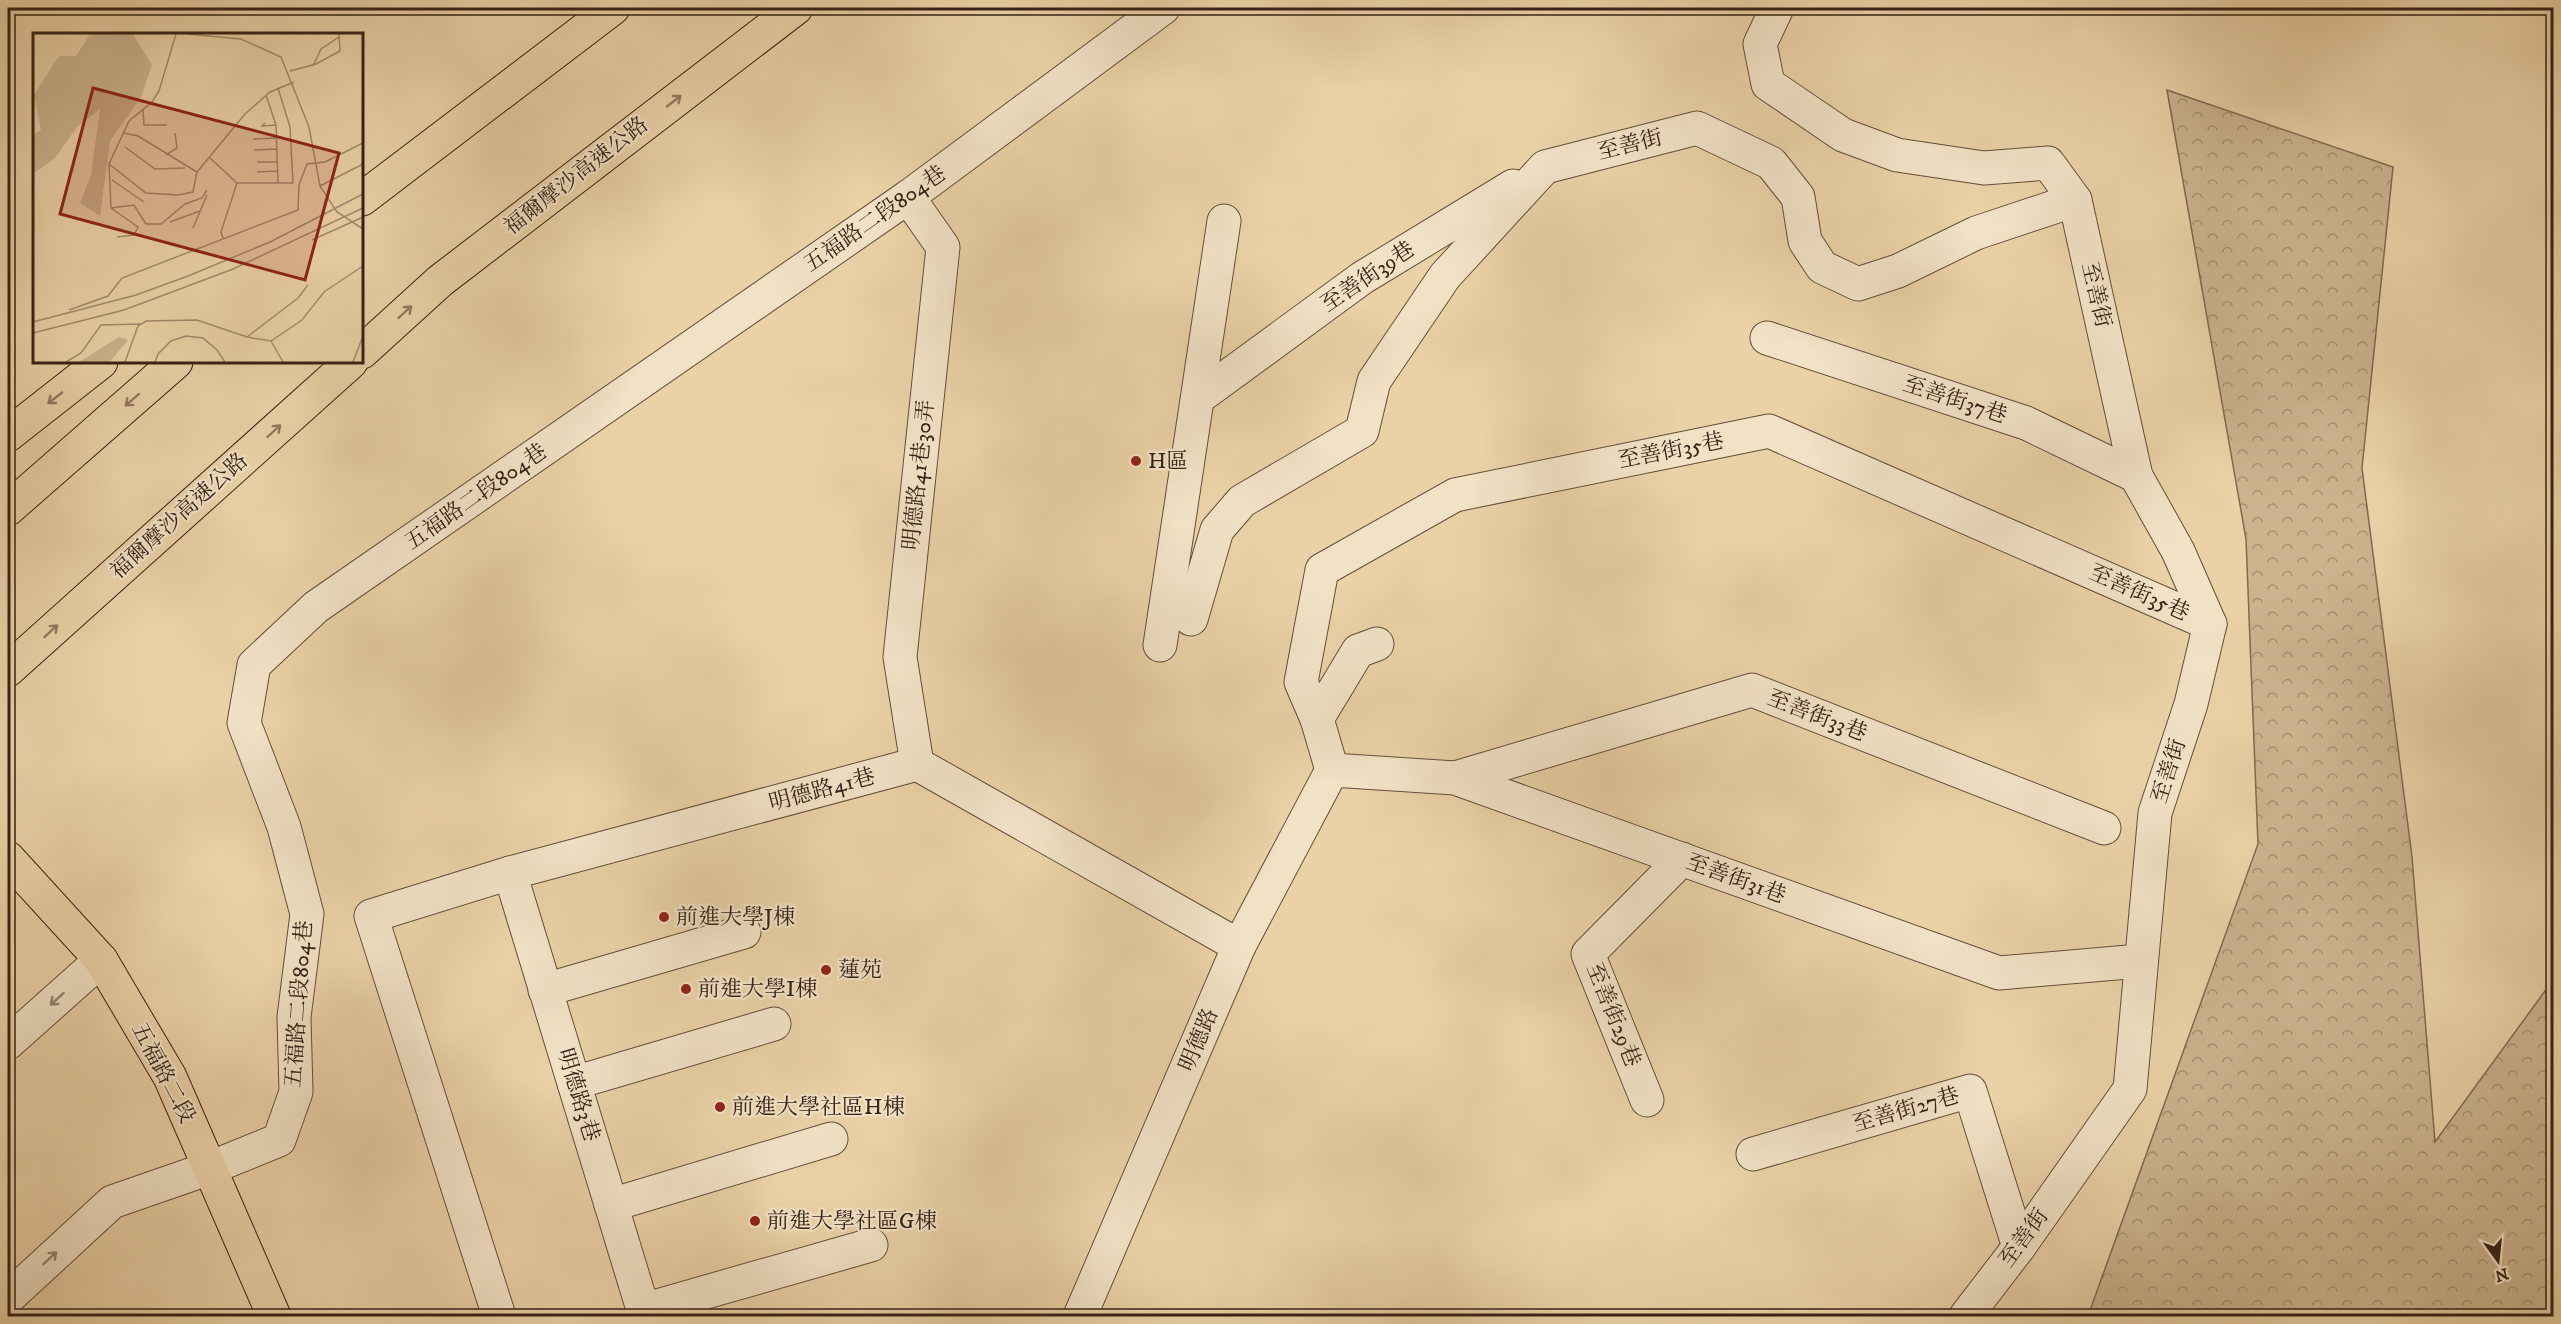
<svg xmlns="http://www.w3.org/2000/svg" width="2561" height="1324" font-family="'IM FELL DW Pica','Noto Serif TC',serif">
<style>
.forest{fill:url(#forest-crowns);stroke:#806a52;stroke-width:1.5}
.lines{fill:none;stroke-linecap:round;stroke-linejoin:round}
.minor-casing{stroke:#634e3b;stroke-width:35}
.major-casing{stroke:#362217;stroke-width:35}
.highway-casing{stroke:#362217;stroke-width:35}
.minor{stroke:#f1e1c5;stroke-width:33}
.major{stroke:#ead1a6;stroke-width:33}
.highway{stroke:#ead1a6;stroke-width:33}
.oneway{stroke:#907a5e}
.oneway2{stroke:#94826e}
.poi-dot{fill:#8f2418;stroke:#f1e1c5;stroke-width:2}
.labels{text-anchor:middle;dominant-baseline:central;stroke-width:4.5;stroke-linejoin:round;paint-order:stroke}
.street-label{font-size:22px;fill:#362217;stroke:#f1e1c5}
.poi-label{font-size:22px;fill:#362217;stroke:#f1e1c5;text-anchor:start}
.inset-road{fill:none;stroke:#a28b6d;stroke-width:1.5}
.view{fill:#8f2418;fill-opacity:0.15;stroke:#8f2418;stroke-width:3}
.inset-edge{fill:none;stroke:#362217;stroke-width:3}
</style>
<defs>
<pattern id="forest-crowns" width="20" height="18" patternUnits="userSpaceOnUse" patternTransform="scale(1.5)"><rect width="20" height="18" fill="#cbb38e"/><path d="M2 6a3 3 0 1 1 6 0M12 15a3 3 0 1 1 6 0" fill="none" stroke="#a69173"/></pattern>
</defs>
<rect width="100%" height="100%" fill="#ead1a6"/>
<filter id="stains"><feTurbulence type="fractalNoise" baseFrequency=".00333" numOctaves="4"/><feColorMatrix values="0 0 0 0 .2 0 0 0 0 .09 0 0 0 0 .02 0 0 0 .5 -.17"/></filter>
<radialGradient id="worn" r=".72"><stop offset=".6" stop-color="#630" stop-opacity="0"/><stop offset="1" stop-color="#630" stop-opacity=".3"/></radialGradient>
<path class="forest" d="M2167 90 2393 167 2362 468 2412 857 2435 1142 2553 980V1316H2088L2258 844 2246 539Z"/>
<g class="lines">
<defs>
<g id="minor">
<path d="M1777 8 1760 44 1768 84 1843 135 1897 155 1984 168 2048 163 2075 200 2136 476 2178 551 2210 624 2191 704 2155 813 2130 1089 2019 1247 1966 1316"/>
<path d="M908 197 943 247 900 657 917 764"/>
<path d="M1767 338 2026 423 2136 476"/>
<path d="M1198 398 1362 278 1513 186"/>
<path d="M1191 619 1217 530 1242 501 1362 431 1374 381 1445 276 1545 167 1697 128 1771 163 1798 197 1805 241 1822 267 1858 284 1898 271 1976 233 2075 200"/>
<path d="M1160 645 1224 221"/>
<path d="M1317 719 1358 651 1377 644"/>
<path d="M1332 770 1317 719 1301 682 1322 570 1455 495 1769 431 2210 624"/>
<path d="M1332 770 1455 778 1999 973 2140 961"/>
<path d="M1455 778 1752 690 2104 828"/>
<path d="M510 873 645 1316"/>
<path d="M545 990 744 932"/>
<path d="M8 1043 101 960"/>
<path d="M574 1083 774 1024"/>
<path d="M1647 1100 1588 954 1682 859"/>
<path d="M1753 1154 1970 1091 2019 1247"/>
<path d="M611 1205 831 1139"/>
<path d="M8 1298 112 1202 210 1168 279 1140 296 1092 294 1017 307 914 284 827 244 723 254 665 316 607 908 197 1163 8"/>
<path d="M643 1310 871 1245"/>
<path d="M499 1316 371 916 510 873 917 764 1239 946"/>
<path d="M1080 1316 1239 946 1332 770"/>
</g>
<path id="major" d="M8 858 101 960 170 1077 274 1316"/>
<g id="highway">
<path d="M362 199 613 8"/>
<path d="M362 352 440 281 796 8"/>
<path d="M8 435 101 362"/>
<path d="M8 509 176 362"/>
<path d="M8 670 351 362"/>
</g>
</defs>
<use href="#minor" class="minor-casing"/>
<use href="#major" class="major-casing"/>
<use href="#highway" class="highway-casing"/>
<use href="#minor" class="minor"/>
<use href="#major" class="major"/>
<use href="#highway" class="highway"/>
</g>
<defs><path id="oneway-shaft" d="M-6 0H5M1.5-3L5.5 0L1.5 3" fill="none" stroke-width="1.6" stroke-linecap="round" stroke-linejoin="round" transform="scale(1.5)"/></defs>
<g class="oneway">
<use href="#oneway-shaft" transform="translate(674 101) rotate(-38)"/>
<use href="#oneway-shaft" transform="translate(405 312) rotate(-42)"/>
<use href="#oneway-shaft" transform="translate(55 398) rotate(142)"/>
<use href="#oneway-shaft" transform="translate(132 400) rotate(139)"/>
<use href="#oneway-shaft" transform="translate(274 431) rotate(-42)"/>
<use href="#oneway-shaft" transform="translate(51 631) rotate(-42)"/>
</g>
<g class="oneway2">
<use href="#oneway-shaft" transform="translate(57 999) rotate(138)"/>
<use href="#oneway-shaft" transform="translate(50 1258) rotate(-43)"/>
</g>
<g class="poi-dot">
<circle cx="1136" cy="461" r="6"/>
<circle cx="664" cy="917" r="6"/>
<circle cx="826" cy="970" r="6"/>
<circle cx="686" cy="989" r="6"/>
<circle cx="720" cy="1107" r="6"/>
<circle cx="755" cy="1221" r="6"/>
</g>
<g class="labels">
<g class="street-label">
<text transform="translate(1630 145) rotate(-14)">至善街</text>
<text transform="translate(576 176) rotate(-38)">福爾摩沙高速公路</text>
<text transform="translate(875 219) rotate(-35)">五福路二段804巷</text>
<text transform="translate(1368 277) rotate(-34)">至善街39巷</text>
<text transform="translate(2096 295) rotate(77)">至善街</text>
<text transform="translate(1955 400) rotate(18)">至善街37巷</text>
<text transform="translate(1671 451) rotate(-11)">至善街35巷</text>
<text transform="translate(919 475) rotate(-84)">明德路41巷30弄</text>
<text transform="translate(476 497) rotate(-35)">五福路二段804巷</text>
<text transform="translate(179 516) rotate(-42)">福爾摩沙高速公路</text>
<text transform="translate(2139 593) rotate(24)">至善街35巷</text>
<text transform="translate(1817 716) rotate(21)">至善街33巷</text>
<text transform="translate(2169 771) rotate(-72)">至善街</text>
<text transform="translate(822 790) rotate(-15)">明德路41巷</text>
<text transform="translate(1736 879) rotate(20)">至善街31巷</text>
<text transform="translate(299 1004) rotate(-86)">五福路二段804巷</text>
<text transform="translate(1613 1015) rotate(68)">至善街29巷</text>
<text transform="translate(1199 1040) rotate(-67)">明德路</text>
<text transform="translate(163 1073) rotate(62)">五福路二段</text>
<text transform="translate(578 1095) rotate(73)">明德路3巷</text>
<text transform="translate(1906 1110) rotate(-16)">至善街27巷</text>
<text transform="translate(2024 1238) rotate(-54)">至善街</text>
</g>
<g class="poi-label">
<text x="1148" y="461">H區</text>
<text x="676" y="917">前進大學J棟</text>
<text x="838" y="970">蓮苑</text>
<text x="698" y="989">前進大學I棟</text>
<text x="732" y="1107">前進大學社區H棟</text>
<text x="767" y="1221">前進大學社區G棟</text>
</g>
</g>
<g transform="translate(33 33)">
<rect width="330" height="330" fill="#ead1a6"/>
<path d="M57 1H100L119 32 108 64 77 108 67 183 47 170 58 142 67 76 44 94 22 125 0 141V102L8 97 1 62 26 23H43ZM86 304 95 307 77 329H46Z" fill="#cbb38e"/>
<path class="inset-road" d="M154 1 208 6 248 24 276 94 287 153 304 179 330 196M280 33 288 16 306 4M257 38 283 31 307 18 306 1M233 62 243 92 245 150M110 76 111 92H134M232 90 229 93 243 92M91 100 105 103 164 139M220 106 244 105M92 114 122 136 152 135M221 117 244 116M133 122 144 115 142 100M177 125 204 150H260L257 94 245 55M224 129H245M76 131 113 160 145 162 160 159 164 139M164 139 212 81 237 59 261 49M224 139 245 138M79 147 111 169M287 153 330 131M78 175 76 131 96 88 119 69 126 58 143 1M78 175 101 172 113 191H128L152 171 169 165 174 157M78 175 105 194 101 202 84 204M137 189 167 178M160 195 174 162M190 205 188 199 204 150M279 207 330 184M36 277 75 263 89 245 265 177 266 152 274 131 292 129 330 110M0 289 103 262 155 243 237 209 330 161M0 300 91 277 200 236 330 175M214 304 265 265 275 252M238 308 250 329M33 329 48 320 68 292 107 291M92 329 105 293 113 288 164 287 214 304 238 308 269 287 291 259 330 233M122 329 125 321 138 308 153 303 170 305 184 317 192 329M320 329 330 303"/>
<path class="view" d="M60 55 306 120 272 247 27 181Z"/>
<rect width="330" height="330" class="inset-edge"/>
</g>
<rect width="2561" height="1324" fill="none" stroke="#ead1a6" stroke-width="30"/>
<rect x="9" y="9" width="2543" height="1306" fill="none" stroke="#362217" stroke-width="3"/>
<rect x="15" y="15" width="2531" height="1294" fill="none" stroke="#362217" stroke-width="1.5"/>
<g transform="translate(2498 1261) rotate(165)" stroke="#f1e1c5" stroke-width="4.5" paint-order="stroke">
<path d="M0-4.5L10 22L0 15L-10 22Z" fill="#362217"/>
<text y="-9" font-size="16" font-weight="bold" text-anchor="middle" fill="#362217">N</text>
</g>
<rect width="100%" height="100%" filter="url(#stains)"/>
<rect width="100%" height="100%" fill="url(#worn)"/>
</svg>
